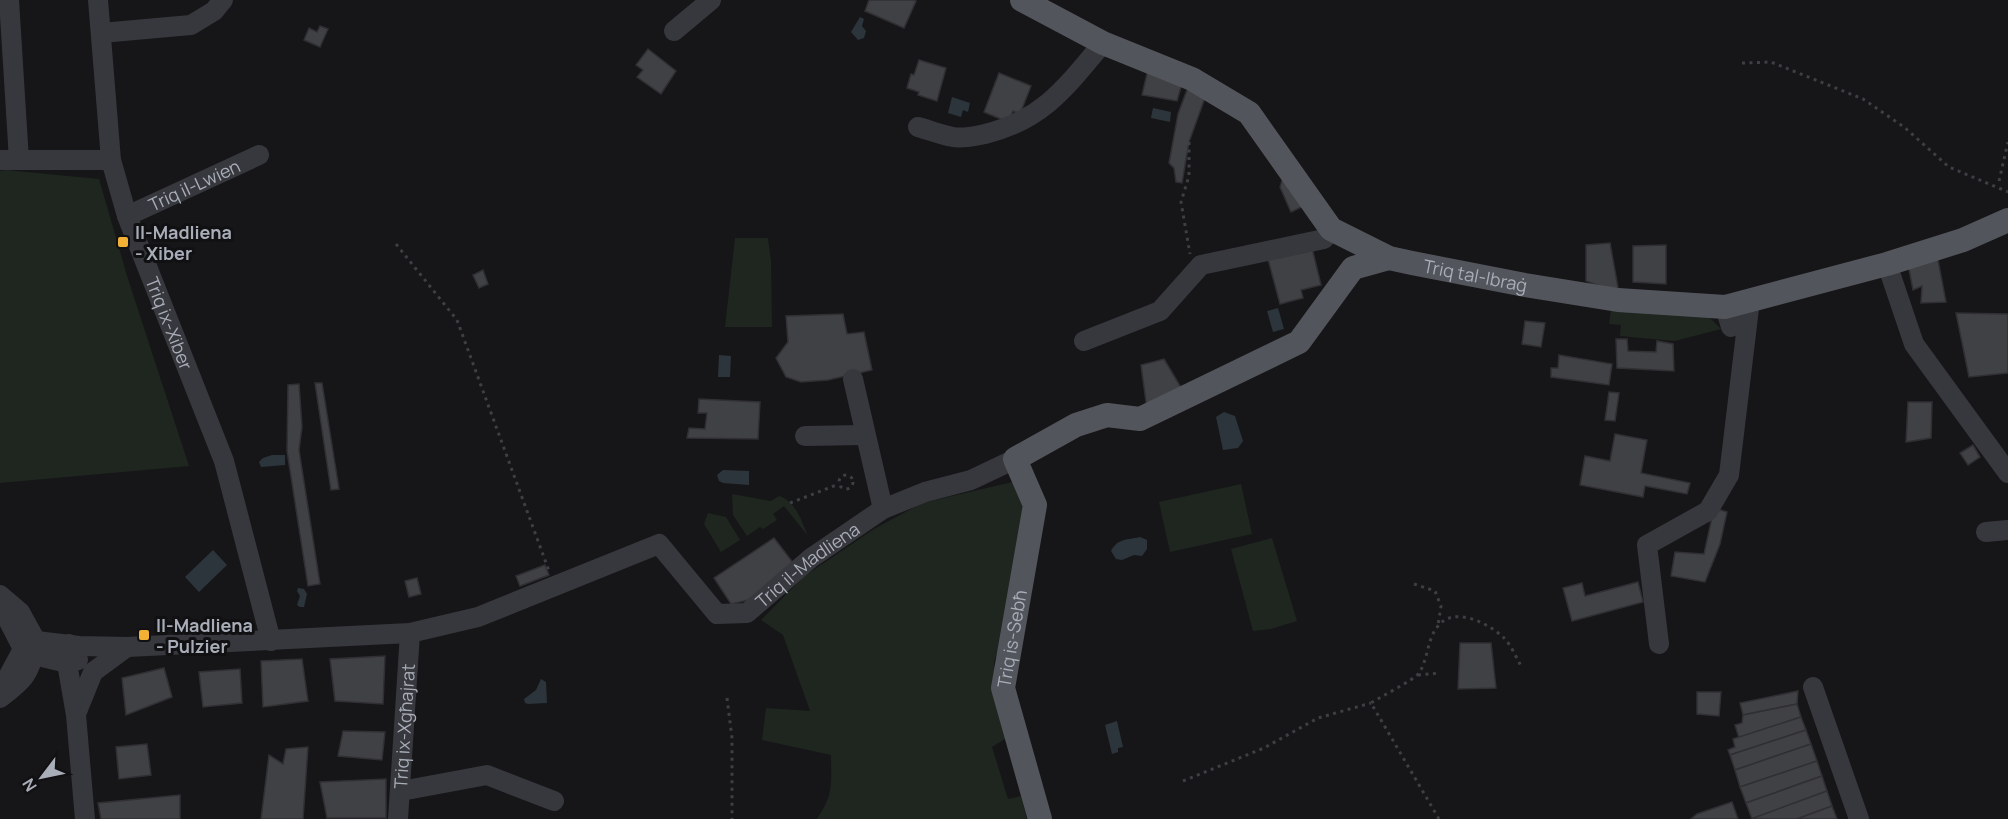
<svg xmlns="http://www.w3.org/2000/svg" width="2008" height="819" font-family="Manrope,sans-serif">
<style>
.green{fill:#1e261f}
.water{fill:#2c353c}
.building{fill:#404145;stroke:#303034;stroke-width:1.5}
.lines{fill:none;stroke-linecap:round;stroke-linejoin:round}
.path{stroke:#3d3f44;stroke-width:3;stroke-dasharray:3 4.5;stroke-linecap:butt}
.minor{stroke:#37383d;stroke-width:20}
.major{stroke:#53555c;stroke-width:24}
.poi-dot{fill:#f2b134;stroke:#111113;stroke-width:2}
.labels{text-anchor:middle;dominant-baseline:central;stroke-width:6;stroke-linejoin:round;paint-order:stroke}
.street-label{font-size:18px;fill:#a8adb8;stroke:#111113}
.poi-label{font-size:18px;font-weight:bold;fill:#a8adb8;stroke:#111113;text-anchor:start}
</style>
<rect width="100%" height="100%" fill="#161618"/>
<g class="green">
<path d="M6 170 99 179 128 279 189 466 0 483V171Z"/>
<path d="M735 238H768L771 261 772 327H725Z"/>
<path d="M1611 310 1704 312 1721 329 1675 341 1620 336 1621 325 1609 324Z"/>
<path d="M1017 481 1026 496 1012 608 994 662 997 692 1008 737 992 747 1008 799 1021 796 1027 819H817C834 793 831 785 831 755L762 740 766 708 810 711 783 635 761 620 803 577 874 529 922 503Z"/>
<path d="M1241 484 1252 534 1170 552 1159 502Z"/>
<path d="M732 494 771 501 779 496C796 501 802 522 808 536L784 506 773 514 777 520 763 529 760 527 747 536 733 515Z"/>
<path d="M708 513 726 517 740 540 721 552 704 524Z"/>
<path d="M1272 538 1297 621 1271 629 1253 631 1231 549Z"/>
</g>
<g class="water">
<path d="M860 17 864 19 862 26 866 31 864 38 858 40 851 32Z"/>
<path d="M952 97 970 103 968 112 963 110 961 117 948 113Z"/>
<path d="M1153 108 1171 112 1170 122 1151 118Z"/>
<path d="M1278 308 1284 329 1273 332 1267 311Z"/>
<path d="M719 355 731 356 730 377H718Z"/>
<path d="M1224 412 1235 416 1243 441 1238 448 1223 450 1216 417Z"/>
<path d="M272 455H285V465L261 467 259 462 263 458Z"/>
<path d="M723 470 749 471V485L723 483 719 481 717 475Z"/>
<path d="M1140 537 1147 540V549L1142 556 1134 555 1122 560 1116 559 1111 551C1118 538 1127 540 1140 537Z"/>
<path d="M213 550 227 565 199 592 185 577Z"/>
<path d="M298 588 304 589 307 594 304 607H300L297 605 300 596 297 591Z"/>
<path d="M541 679 546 682 547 703 528 704 525 703 524 699 536 690Z"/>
<path d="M1117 721 1123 747 1118 748V752L1112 754 1105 725Z"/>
</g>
<g class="building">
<path d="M869 0H914L916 1 904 28 865 11Z"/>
<path d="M320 26 328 29 320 47 304 40 309 28 317 32Z"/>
<path d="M648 49 676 71 661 94 637 77 643 70 636 65Z"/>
<path d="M919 60 946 68 937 101 918 95 919 92 907 88 911 74 914 75Z"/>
<path d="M1149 65 1183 80 1177 101 1142 95Z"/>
<path d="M999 73 1031 86 1020 114 1013 111 1008 122 984 112Z"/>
<path d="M1190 82 1207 92 1189 142 1182 183 1176 182 1174 168 1169 163 1178 114Z"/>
<path d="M1286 168 1306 205 1291 212 1280 187Z"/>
<path d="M1610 243 1619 293 1586 281V245Z"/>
<path d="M1666 245V284L1633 282V246Z"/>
<path d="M1312 248 1321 285 1301 290 1303 298 1280 304 1268 259Z"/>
<path d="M1937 255 1946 302 1921 303 1922 286 1913 290 1908 264Z"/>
<path d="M483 270 488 284 479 288 473 275Z"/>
<path d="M1956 313 2008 314V373L1969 377Z"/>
<path d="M843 314 847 334 864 332 872 370 828 380 801 382 786 377 776 358 788 342 786 316Z"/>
<path d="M1525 321 1545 323 1541 347 1522 344Z"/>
<path d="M1616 339H1627L1628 351 1656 352 1657 341 1673 344 1674 371 1617 368Z"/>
<path d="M1559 355 1612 364 1609 385 1551 377V368H1558Z"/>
<path d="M1164 359 1183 391 1147 409 1141 365Z"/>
<path d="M315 383H322L339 489 331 490Z"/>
<path d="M299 384 302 427 299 450 320 584 308 586 287 451 288 385Z"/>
<path d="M1609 392 1619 393 1615 421 1605 420Z"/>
<path d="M699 399 760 402 758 439 687 438 689 428 705 429 707 413H698Z"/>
<path d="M1908 402H1932L1931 438 1906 442Z"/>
<path d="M1615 434 1647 440 1641 473 1690 483 1687 494 1645 486 1643 497 1580 485 1585 456 1610 461Z"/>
<path d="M1973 445 1980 457 1968 465 1960 453Z"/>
<path d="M1714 508 1727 512 1720 544 1705 582 1671 576 1675 552 1704 554Z"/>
<path d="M774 538 794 564 757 598 731 604 714 578Z"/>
<path d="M545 565 549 575 520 586 516 576Z"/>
<path d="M417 578 421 594 409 597 405 581Z"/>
<path d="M1638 582 1643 602 1572 621 1563 588 1582 583 1585 596Z"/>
<path d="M1460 643H1491L1496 688 1458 689Z"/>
<path d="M385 656 383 704 335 701 330 659Z"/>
<path d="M302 659 308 701 263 707 261 661Z"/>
<path d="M164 668 172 697 126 715 122 678Z"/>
<path d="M240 669 242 703 203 707 199 672Z"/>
<path d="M1798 691 1797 704 1743 715 1740 703Z"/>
<path d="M1697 692H1721L1719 716 1697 714Z"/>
<path d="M1797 704 1801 717 1739 738 1735 725 1742 723 1743 715Z"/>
<path d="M1801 717 1806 730 1730 755 1728 750 1735 747 1733 739Z"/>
<path d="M1806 730 1811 744 1735 770 1730 755Z"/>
<path d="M343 731 385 732 382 760 338 756Z"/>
<path d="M147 744 151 775 119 779 116 747Z"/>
<path d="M1811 744 1817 761 1740 787 1735 770Z"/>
<path d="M308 747 303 819H261L269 755 283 764 286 749Z"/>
<path d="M1817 761 1822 776 1746 803 1740 787Z"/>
<path d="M1822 776 1827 791 1752 819 1746 803Z"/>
<path d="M386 779V818H327L320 782Z"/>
<path d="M1827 791 1832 806 1797 819H1751Z"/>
<path d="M180 795V819H101L98 803Z"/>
<path d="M1732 802 1738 819H1691L1697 814Z"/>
<path d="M1832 806 1837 819H1797Z"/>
</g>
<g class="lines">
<g class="path">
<path d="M1742 63 1771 62 1863 99 1904 127 1949 167 2008 192"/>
<path d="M1189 142V176L1181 202 1190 254"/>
<path d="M1999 181 2008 142"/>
<path d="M396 244 457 320 549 571"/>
<circle cx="846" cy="482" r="7"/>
<path d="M790 503 839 484"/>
<path d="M1414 584 1435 591 1441 606 1438 625"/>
<path d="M1418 675 1440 673"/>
<path d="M727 698 732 738V819"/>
<path d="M1183 781 1264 748 1318 718 1371 703"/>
<path d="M1439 819 1371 703C1380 697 1414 680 1419 673 1428 660 1427 639 1438 626 1454 605 1490 624 1504 638 1511 645 1516 657 1521 666"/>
</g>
<g class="minor">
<path d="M9 0 19 160"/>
<path id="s1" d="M98 0 111 160 127 216 224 461 271 641"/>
<path d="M674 31 711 0"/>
<path d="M101 33 191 25 214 11 223 0"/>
<path d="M918 127C929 130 941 135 953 137 963 139 975 136 985 134 1043 120 1067 86 1103 43"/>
<path d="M0 160H111"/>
<path id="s2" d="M127 216 259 155"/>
<path d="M1887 264 1914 344 2008 473"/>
<path d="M1725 307 1731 327"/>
<path d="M1084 341 1160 311 1201 265 1324 239 1331 229"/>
<path d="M853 379 883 509"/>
<path d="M805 436 864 435"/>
<path d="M1986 532 2008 530"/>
<path d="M0 595 20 612 36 641"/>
<path d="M0 604 23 649 34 655 67 663 78 660"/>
<path id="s3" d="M36 641 79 646 127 647 410 633 478 617 659 544 717 614 747 613 811 558 883 509 925 492 971 480 1015 459"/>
<path d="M69 644 67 663 76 715 85 819"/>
<path d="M1659 644 1647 545 1708 511 1729 475 1750 300"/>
<path d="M1813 687 1859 819"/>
<path d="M0 692 23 649"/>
<path d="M0 698C24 680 30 674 36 644"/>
<path d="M76 714 93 672 127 647"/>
<path d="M401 791 487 775 554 801"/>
<path id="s4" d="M398 819 410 633"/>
</g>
<g class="major">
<path id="s5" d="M1022 0 1103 43 1192 79 1249 113 1331 229 1389 258 1412 263 1525 285 1618 300 1725 307 1887 264 1963 240 2008 220"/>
<path id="s6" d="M1040 819 1003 688 1035 505 1015 459 1076 425 1107 415 1140 419 1299 342 1353 268 1389 258"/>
</g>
</g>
<g class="poi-dot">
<rect x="117" y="236" width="12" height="12" rx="3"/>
<rect x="138" y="629" width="12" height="12" rx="3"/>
</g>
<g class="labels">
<g class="street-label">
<text stroke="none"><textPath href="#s2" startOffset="74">Triq il-Lwien</textPath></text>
<text stroke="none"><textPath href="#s5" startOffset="549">Triq tal-Ibraġ</textPath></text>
<text stroke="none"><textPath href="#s1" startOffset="334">Triq ix-Xiber</textPath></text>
<text stroke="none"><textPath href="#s3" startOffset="838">Triq il-Madliena</textPath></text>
<text stroke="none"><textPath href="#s6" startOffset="186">Triq is-Sebħ</textPath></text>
<text stroke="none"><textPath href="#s4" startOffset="93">Triq ix-Xgħajrat</textPath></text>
</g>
<g class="poi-label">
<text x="135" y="232">Il-Madliena<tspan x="135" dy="21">- Xiber</tspan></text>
<text x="156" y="625">Il-Madliena<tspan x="156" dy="21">- Pulzier</tspan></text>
</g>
</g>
<g transform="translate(42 777) rotate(238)" stroke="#111113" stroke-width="4.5" paint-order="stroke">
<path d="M0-4.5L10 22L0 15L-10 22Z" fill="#a8adb8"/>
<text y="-9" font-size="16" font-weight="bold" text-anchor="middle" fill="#a8adb8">N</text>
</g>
</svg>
